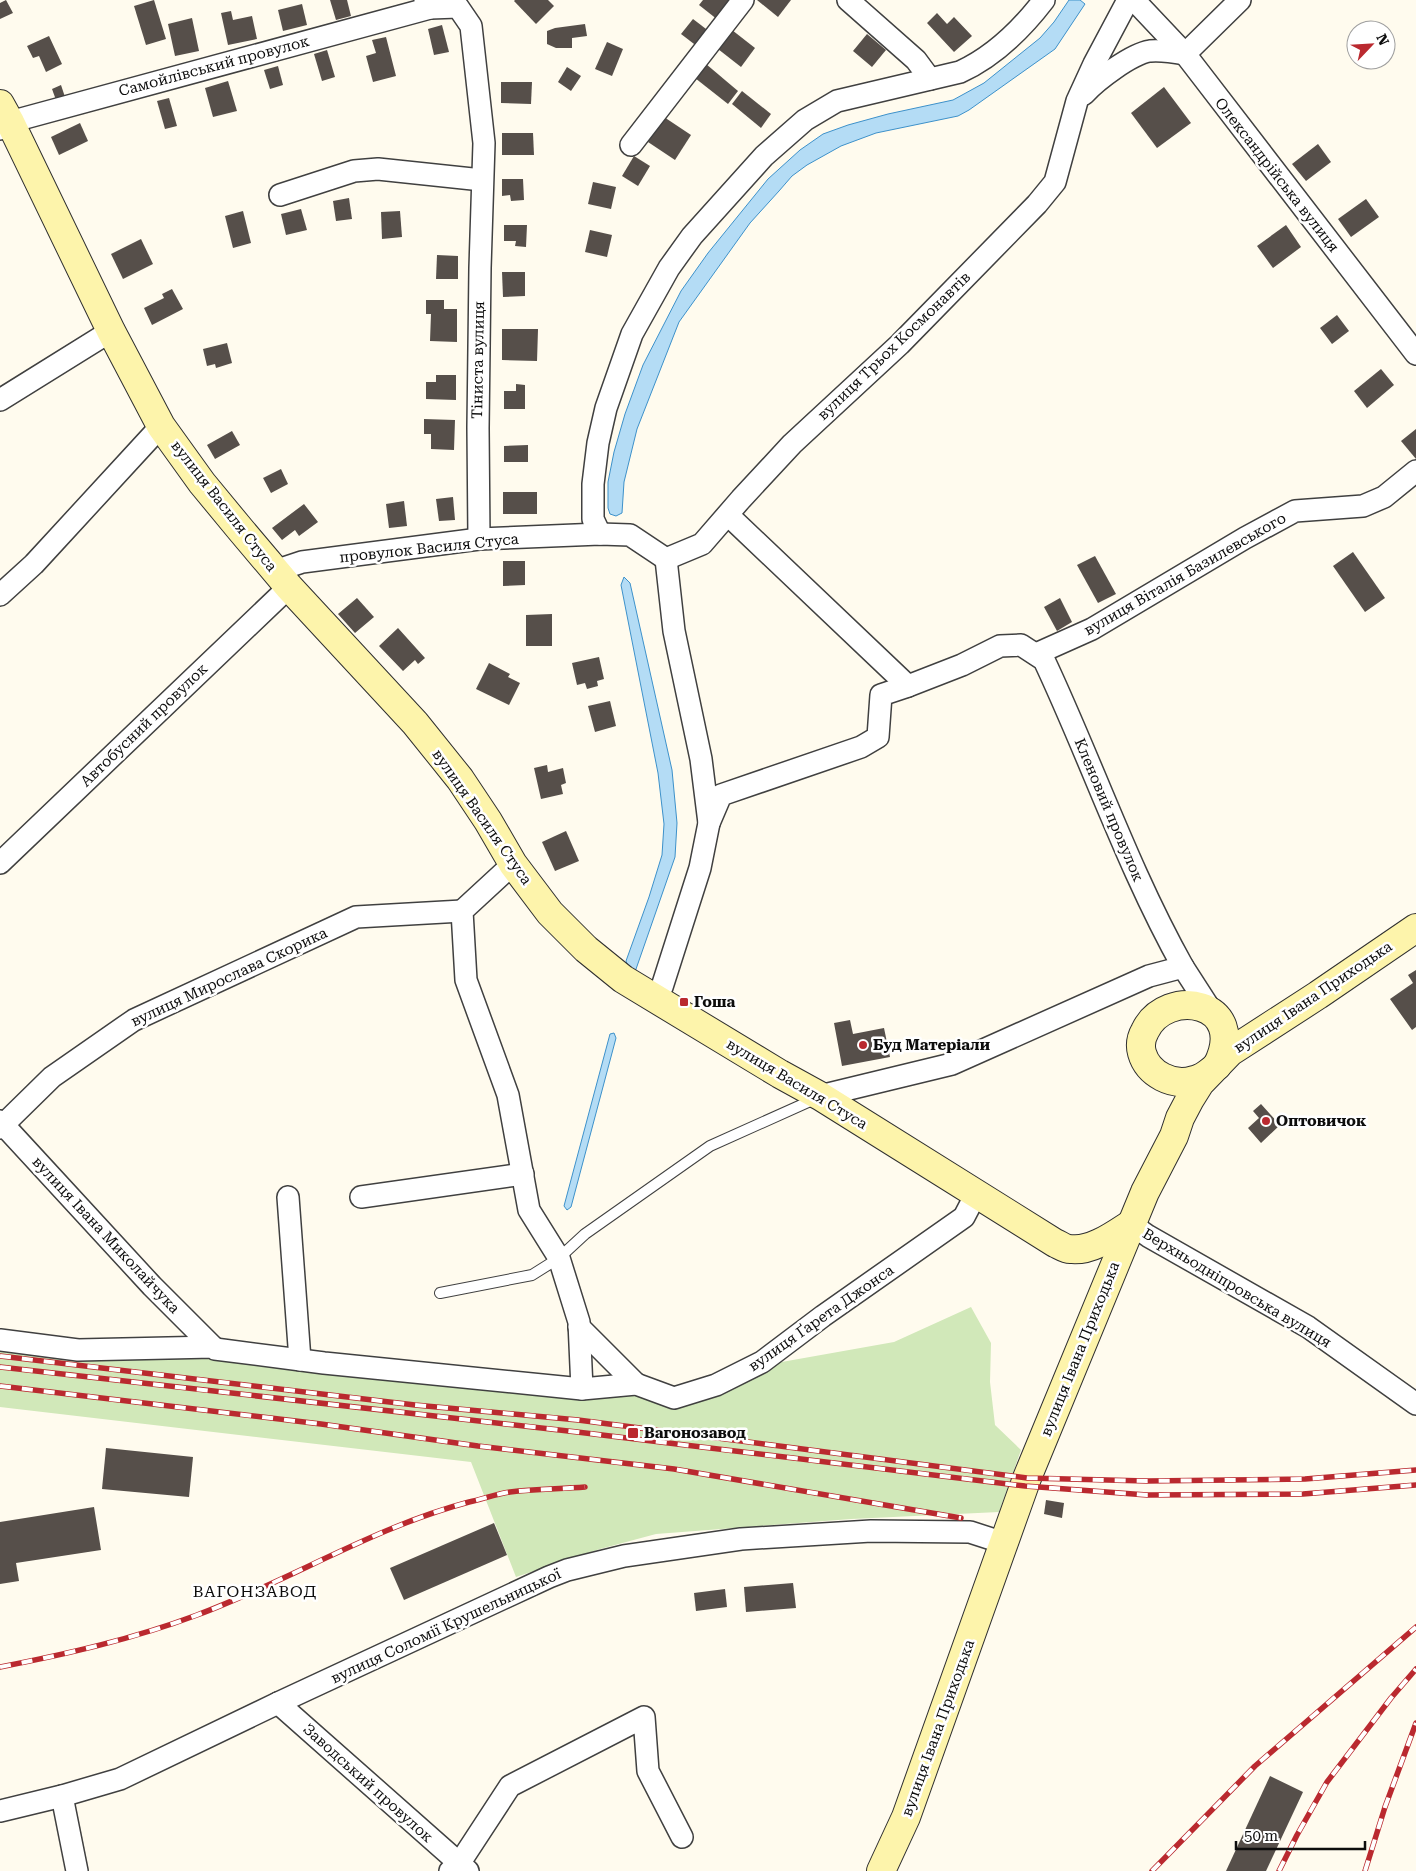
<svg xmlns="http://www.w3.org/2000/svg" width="1416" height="1871" font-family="'Roboto Serif',serif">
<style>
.green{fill:#d1e8b9}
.water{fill:#b4dcf5;stroke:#3d91ca}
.building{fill:#564f4a}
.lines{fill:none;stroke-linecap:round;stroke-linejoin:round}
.lane-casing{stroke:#404040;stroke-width:12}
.street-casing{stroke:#404040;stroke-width:24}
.secondary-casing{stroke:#2f2f2f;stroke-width:30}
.lane{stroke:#fff;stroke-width:10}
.street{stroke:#fff;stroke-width:21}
.secondary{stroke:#fdf4ab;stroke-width:28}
.rail-casing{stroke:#ba292f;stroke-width:5.5}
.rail{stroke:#fff;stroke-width:4;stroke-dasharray:11;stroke-linecap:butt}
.poi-dot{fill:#ba292f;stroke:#fff;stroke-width:2}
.labels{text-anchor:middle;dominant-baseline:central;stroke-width:5;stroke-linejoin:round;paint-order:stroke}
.street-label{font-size:15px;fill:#0d0d0d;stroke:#fff}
.poi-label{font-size:15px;font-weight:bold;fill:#0d0d0d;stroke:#fff;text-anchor:start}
.neighbourhood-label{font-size:16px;letter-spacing:1px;fill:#0d0d0d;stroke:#fff}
</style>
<rect width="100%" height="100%" fill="#fffbee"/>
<path class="green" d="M971 1307 991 1343 990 1382 995 1425 1021 1450 999 1512 851 1519 656 1534 600 1549 516 1577 471 1462 0 1407V1342L639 1391 676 1404 776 1363 894 1342Z"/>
<g class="water">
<path d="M1069 0H1080L1085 4 1055 49 969 110 958 116 876 133 841 146 807 165 792 176 779 191 750 223 679 322 637 429 624 482 622 513 616 516 610 514 608 508V482L614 452 625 414 643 365 681 291 708 253 768 179 800 150 823 134 848 125 888 114 953 100 984 83 1040 38 1054 22Z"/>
<path d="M624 577 630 583 672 770 677 823 675 857 635 972H630L626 961 649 897 662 855 664 824 658 773 621 585Z"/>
<path d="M614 1033 616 1038 571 1207 567 1210 564 1206 610 1034Z"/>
</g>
<g class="building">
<path d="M6 0 13 13 0 19V3Z"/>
<path d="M154 0 166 39 146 45 134 6Z"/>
<path d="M330 0H347L351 16 336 20Z"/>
<path d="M515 0H548L554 6 536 24 514 1Z"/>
<path d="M703 0H733L718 20 699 5Z"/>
<path d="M757 0H791L778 17Z"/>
<path d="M302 4 307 25 283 31 278 10Z"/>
<path d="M231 11 233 20 252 16 257 39 228 45 221 13Z"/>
<path d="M937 13 947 24 954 17 972 36 954 52 927 23Z"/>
<path d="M192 18 199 51 175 56 168 24Z"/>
<path d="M693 19 710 32 698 47 681 34Z"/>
<path d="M585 24 587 36 572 38V48H556L547 44V31L555 28Z"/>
<path d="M442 25 449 52 434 55 428 29Z"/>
<path d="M732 30 755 48 741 67 718 49Z"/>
<path d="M867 34 886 50 872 67 853 51Z"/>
<path d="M49 36 62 64 46 72 39 56 33 58 27 46Z"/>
<path d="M386 37 396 76 373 82 366 56 376 53 372 40Z"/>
<path d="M607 42 623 49 612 76 595 69Z"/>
<path d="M327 50 335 77 322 81 314 54Z"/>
<path d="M706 64 738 91 728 104 695 78Z"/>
<path d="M278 66 283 85 270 89 264 70Z"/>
<path d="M567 67 581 76 571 91 558 82Z"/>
<path d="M228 81 237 111 213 117 205 88Z"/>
<path d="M501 82H532L531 104 501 103Z"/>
<path d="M61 85 65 97 56 100 52 89Z"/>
<path d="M1164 87 1191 123 1157 148 1131 113Z"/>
<path d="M742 91 771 114 761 128 732 104Z"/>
<path d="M169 98 177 126 165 129 157 101Z"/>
<path d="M664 117 691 135 675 160 648 142Z"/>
<path d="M80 123 88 141 59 155 51 137Z"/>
<path d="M502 133H533L534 155H502Z"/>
<path d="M1318 144 1331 162 1306 181 1292 164Z"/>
<path d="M634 156 650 166 638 186 622 176Z"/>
<path d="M502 179H523L524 200 511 201 510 195 502 196Z"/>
<path d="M593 182 616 187 611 209 588 204Z"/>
<path d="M349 198 352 219 336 221 333 201Z"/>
<path d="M1366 199 1379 217 1351 237 1338 219Z"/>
<path d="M301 209 307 230 286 235 281 214Z"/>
<path d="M243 211 251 243 233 248 225 216Z"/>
<path d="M400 211 402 237 382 239 381 212Z"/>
<path d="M504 225H527L526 247 515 246 516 241H504Z"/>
<path d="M1286 225 1301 247 1273 268 1257 246Z"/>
<path d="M590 230 612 235 607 257 585 252Z"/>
<path d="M141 239 153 264 123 279 111 254Z"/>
<path d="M437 255 458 256V279H436Z"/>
<path d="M502 272H525V296L503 297Z"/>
<path d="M172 289 183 309 152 325 144 308 164 298 162 294Z"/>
<path d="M426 300H444V309H457V342L430 341 431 314H426Z"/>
<path d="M1337 315 1349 331 1332 344 1320 328Z"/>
<path d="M502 329H538L537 361 502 360Z"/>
<path d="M227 343 232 363 216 368 215 364 207 366 203 349Z"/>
<path d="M1381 369 1394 385 1367 408 1354 391Z"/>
<path d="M436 375H456V400L426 399V382H436Z"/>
<path d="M516 384 525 385V409H504V391H516Z"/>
<path d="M424 419 455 420 454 450 431 449V434H424Z"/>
<path d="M1416 429V459L1401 441Z"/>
<path d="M232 431 240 445 215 459 207 445Z"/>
<path d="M528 445V462H504V446Z"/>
<path d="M281 469 288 484 271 493 263 478Z"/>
<rect x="503" y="492" width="34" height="22"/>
<path d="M453 497 455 520 439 521 436 499Z"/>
<path d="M404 501 407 526 389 528 386 504Z"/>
<path d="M304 504 318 522 299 536 295 530 282 540 272 528Z"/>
<path d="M1353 552 1385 598 1365 612 1333 566Z"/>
<path d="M1095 556 1116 594 1098 603 1077 565Z"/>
<path d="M503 561H525V585L503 586Z"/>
<path d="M357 598 374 617 355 633 338 614Z"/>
<path d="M1060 598 1072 622 1057 631 1044 607Z"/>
<path d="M552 614V646H526V615Z"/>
<path d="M398 628 425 658 418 664 415 660 403 671 379 646Z"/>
<path d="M599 657 604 679 597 681 598 686 587 689 585 683 577 685 572 663Z"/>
<path d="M489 663 510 674 508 677 520 683 509 705 476 689Z"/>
<path d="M610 701 616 726 595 732 588 706Z"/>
<path d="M547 765 548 772 563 768 566 783 561 785 563 794 541 799 534 768Z"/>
<path d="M566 831 579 861 555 871 542 842Z"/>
<path d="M1416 970V1027L1412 1030 1390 999 1413 983 1408 975Z"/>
<path d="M850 1020 853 1034 884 1028 890 1057 842 1066 834 1023Z"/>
<path d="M1261 1104 1280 1125 1261 1143 1248 1128 1259 1118 1253 1111Z"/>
<path d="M106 1448 193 1457 189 1497 102 1489Z"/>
<path d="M1046 1500 1064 1503 1062 1518 1044 1514Z"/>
<path d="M94 1507 101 1550 16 1563 19 1581 0 1584V1522Z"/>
<path d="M494 1523 507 1555 404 1600 390 1568Z"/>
<path d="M793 1583 796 1608 746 1612 744 1587Z"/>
<path d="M725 1589 727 1607 696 1611 694 1593Z"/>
<path d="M1270 1776 1303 1792 1266 1871H1226Z"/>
</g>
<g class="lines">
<defs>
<path id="lane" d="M440 1293 532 1275 559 1258 585 1234 710 1146 817 1098"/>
<g id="street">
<path d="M425 0 430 8 458 7 471 26 484 143 480 268 478 428 479 539"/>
<path d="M848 0 916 60 930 79"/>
<path d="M1134 0 1185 54 1416 354"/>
<path d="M1084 94C1097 80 1131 54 1150 51 1161 50 1174 52 1185 54L1240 0"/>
<path d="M0 129 10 122 430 8"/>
<path d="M631 145 743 0"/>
<path d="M280 195 354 171 378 169 482 180"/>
<path d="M0 400 111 331"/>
<path d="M728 515 908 686 962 665 1000 646 1021 645 1044 660C1092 762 1128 869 1183 967L1149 976 952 1064 820 1096"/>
<path d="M600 534 593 519V484L598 443 606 408 632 334 669 268 692 236 764 156 805 120 837 101 960 72C995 56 1021 30 1044 0"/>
<path d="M666 559 702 544 741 499 792 444 900 344 1037 204 1055 182 1077 101 1094 64 1128 0"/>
<path d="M275 571 302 562 479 539 600 534 630 535 666 559"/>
<path d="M0 595 34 564 161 426"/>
<path d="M1036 654 1092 629 1245 538 1295 511 1363 506 1384 497 1416 471"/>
<path d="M709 823 721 795 861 747 878 737 881 695 908 686"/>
<path d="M0 863 289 587"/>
<path d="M513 864 462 911 466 980 508 1095 529 1210 559 1258 579 1322 582 1389 636 1384 674 1398 716 1385 762 1362 823 1316 964 1217 976 1194"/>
<path d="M1183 967 1212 1012"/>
<path d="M652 997 662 987 700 868 709 823 701 759 674 631 666 559"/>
<path d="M0 1121 152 1286 213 1347"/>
<path d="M0 1128 52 1077 134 1020 356 917 462 911"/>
<path d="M288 1197 300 1360"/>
<path d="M361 1197 523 1174"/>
<path d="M1131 1224 1148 1236 1308 1327 1416 1404"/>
<path d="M579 1327 636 1384"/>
<path d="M0 1340 78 1350 213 1347 215 1349 324 1363 582 1389"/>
<path d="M278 1703 468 1871"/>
<path d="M62 1796 77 1871"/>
<path d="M0 1811 62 1796 120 1779 278 1703 549 1577 567 1570 624 1556 741 1539 871 1531 970 1532 1004 1543"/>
<path d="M450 1871 459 1864 510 1786 644 1717 648 1771 682 1837"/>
</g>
<g id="secondary">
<path d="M0 104 10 122 111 331 161 426 202 483 240 529 289 587 415 723 460 779 488 821 513 864 550 913 586 949 623 979 780 1074 820 1096 1055 1243C1060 1245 1065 1249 1070 1249 1091 1252 1114 1235 1131 1224"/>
<path d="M1211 1071C1206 1075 1200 1079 1194 1080 1173 1087 1148 1074 1142 1053 1140 1046 1141 1038 1145 1031 1166 986 1250 1001 1217 1066"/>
<path d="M881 1871 906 1817 1027 1478 1145 1192 1174 1136 1180 1118 1190 1099 1200 1083 1230 1052 1318 995 1416 928"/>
</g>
</defs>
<use href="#lane" class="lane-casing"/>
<use href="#street" class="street-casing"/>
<use href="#secondary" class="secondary-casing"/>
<use href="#lane" class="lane"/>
<use href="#street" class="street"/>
<use href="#secondary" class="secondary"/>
<defs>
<g id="rail">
<path d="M0 1356 415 1405 578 1420 1027 1478 1147 1481 1305 1479 1416 1470"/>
<path d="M0 1367 577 1432 1025 1486 1147 1495 1303 1494 1416 1485"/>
<path d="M0 1386 321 1424 478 1446 674 1469 961 1518"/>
<path d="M0 1667C67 1654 133 1639 197 1615 289 1581 374 1527 469 1502 483 1499 496 1494 510 1492 535 1489 560 1489 585 1487"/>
<path d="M1152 1871 1255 1766 1416 1627"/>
<path d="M1279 1871 1297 1835 1327 1782 1391 1698 1416 1669"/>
<path d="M1365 1871 1385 1807 1416 1723"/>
</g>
</defs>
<use href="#rail" class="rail-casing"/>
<use href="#rail" class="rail"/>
</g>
<g class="poi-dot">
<rect x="679" y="997" width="10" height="10" rx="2.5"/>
<circle cx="863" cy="1045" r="5"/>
<circle cx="1266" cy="1121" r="5"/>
<rect x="627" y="1427" width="12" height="12" rx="2.5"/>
</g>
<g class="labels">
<g class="street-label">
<text transform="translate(214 66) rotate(-15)">Самойлівський провулок</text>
<text transform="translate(1277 175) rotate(52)">Олександрійська вулиця</text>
<text transform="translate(894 346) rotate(-44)">вулиця Трьох Космонавтів</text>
<text transform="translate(478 360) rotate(-89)">Тіниста вулиця</text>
<text transform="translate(224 506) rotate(52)">вулиця Василя Стуса</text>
<text transform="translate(429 548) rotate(-6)">провулок Василя Стуса</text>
<text transform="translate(1185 574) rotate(-30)">вулиця Віталія Базилевського</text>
<text transform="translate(144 725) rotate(-44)">Автобусний провулок</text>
<text transform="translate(1109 810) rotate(67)">Кленовий провулок</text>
<text transform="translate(482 817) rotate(55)">вулиця Василя Стуса</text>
<text transform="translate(229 977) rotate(-25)">вулиця Мирослава Скорика</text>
<text transform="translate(1313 997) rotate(-34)">вулиця Івана Приходька</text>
<text transform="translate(797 1084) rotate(31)">вулиця Василя Стуса</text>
<text transform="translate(106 1235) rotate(47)">вулиця Івана Миколайчука</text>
<text transform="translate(1237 1288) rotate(31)">Верхньодніпровська вулиця</text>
<text transform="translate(821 1318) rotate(-35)">вулиця Ґарета Джонса</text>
<text transform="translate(1080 1349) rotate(-68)">вулиця Івана Приходька</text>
<text transform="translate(446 1626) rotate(-25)">вулиця Соломії Крушельницької</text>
<text transform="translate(938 1728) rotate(-70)">вулиця Івана Приходька</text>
<text transform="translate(368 1783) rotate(42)">Заводський провулок</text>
</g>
<g class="poi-label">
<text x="694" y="1002">Гоша</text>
<text x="873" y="1045">Буд Матерiали</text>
<text x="1276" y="1121">Оптовичок</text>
<text x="644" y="1433">Вагонозавод</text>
</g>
<g class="neighbourhood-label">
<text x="255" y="1591">ВАГОНЗАВОД</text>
</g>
</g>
<g transform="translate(1371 45) rotate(65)"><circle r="24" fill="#ffffff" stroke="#9e9e9e"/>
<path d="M0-4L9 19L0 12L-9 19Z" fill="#ba292f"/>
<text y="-8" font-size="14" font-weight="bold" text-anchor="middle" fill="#0d0d0d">N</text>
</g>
<path d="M1236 1841v8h129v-8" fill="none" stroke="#0d0d0d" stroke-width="2.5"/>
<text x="1244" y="1841" font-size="15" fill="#0d0d0d" stroke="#ffffff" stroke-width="4" paint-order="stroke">50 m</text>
</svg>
